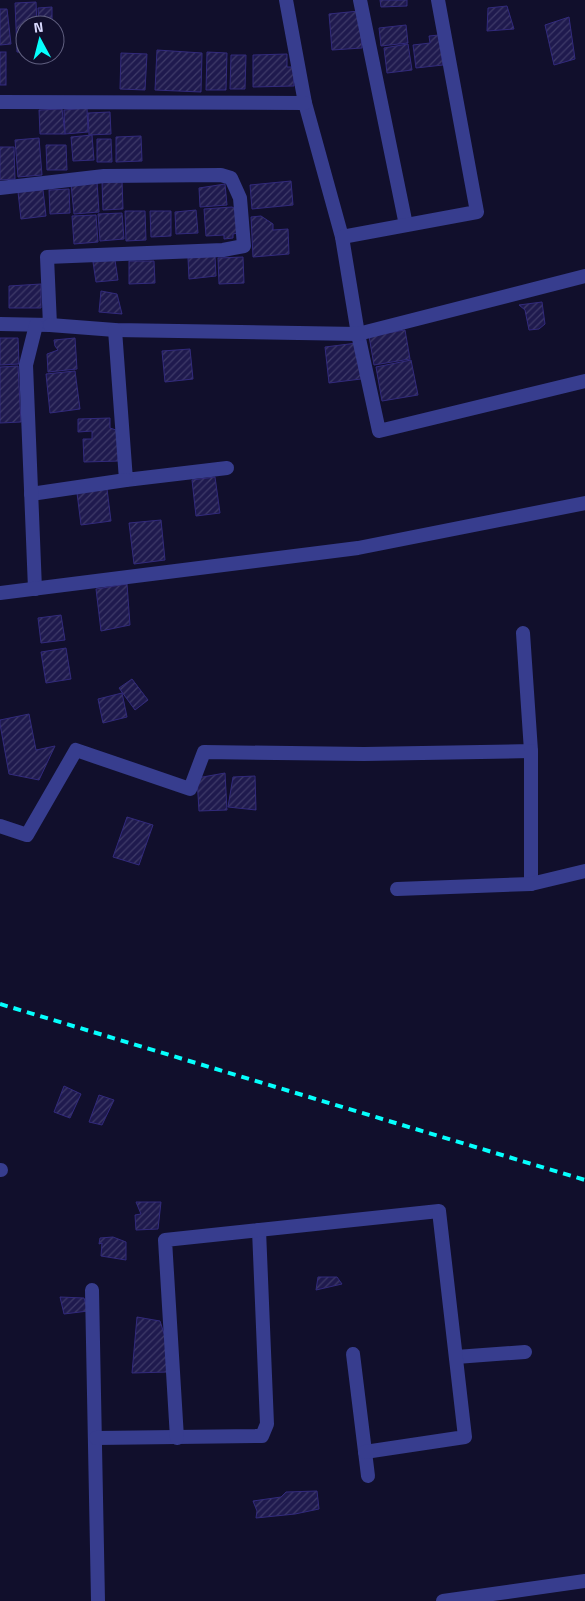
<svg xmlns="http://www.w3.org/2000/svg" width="585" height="1601" font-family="'Titillium Web',sans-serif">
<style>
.building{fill:url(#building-hatch);stroke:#322a7c}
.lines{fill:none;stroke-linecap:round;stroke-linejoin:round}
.minor{stroke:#373d8e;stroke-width:14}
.rail{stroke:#06fffd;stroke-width:4;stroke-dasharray:8 6;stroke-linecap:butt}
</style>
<defs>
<pattern id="building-hatch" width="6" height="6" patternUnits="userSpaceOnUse" patternTransform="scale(1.25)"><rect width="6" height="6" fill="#1f1a4e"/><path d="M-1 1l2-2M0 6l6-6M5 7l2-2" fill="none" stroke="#3f3b69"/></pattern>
</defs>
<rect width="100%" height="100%" fill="#110f2c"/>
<g class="building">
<path d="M380 0H407V6L381 7Z"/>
<path d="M36 2 37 25H25V52H17L15 3Z"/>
<path d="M507 6 514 29 487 31 488 8Z"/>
<path d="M52 7V25H39L38 8Z"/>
<path d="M0 9H7L11 44 0 45Z"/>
<path d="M359 11 362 48 332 50 329 14Z"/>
<path d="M569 17 575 59 554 65 545 25Z"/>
<path d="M406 25 408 43 381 46 379 28Z"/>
<path d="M439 35 443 65 416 68 413 45 430 43 429 36Z"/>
<path d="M408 44 412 70 387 73 384 48Z"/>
<path d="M157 50 202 53 201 92 155 90Z"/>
<rect x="0" y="52" width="6" height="33"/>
<path d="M207 52 227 53 226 90H206Z"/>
<path d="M121 53 147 54 145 90 120 89Z"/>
<path d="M287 54V67H293L294 86 253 87V55Z"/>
<path d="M231 55H246L245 89H230Z"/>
<path d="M87 108 88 132 65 134 64 110Z"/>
<path d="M62 109 65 134H40L39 110Z"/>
<path d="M110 112 111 134 89 135 88 113Z"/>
<path d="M92 135 94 160 73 161 71 137Z"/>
<path d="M141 136 142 161 116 162V137Z"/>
<path d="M39 138 42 175 18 177 15 140Z"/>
<path d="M97 139H111L112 162H97Z"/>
<path d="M46 145H66L67 170H47Z"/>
<path d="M0 147H14L15 179 0 180Z"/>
<path d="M122 181 123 209 103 210 102 182Z"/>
<path d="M291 181 293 205 252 209 250 185Z"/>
<path d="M97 182 99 212 74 214 71 184Z"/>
<path d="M225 184 227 205 200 207 199 188Z"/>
<path d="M69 189 70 213 50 214 49 190Z"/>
<path d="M43 190 46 216 21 219 18 192Z"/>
<path d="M232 207 236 209 238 233 233 234V238L224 239V235L206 236 204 209Z"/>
<path d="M196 210 198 233 176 234 175 212Z"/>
<path d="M125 211H145L146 240 126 241Z"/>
<path d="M150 211H171V236L151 237Z"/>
<path d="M122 213 124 239 100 241 98 214Z"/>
<path d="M96 215 98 242 74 244 72 216Z"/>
<path d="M261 216 273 224V230L288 229 289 254 253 257 251 217Z"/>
<path d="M215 256 216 276 189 279 188 258Z"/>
<path d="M243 257 244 283 219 284 218 258Z"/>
<path d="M115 260 118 280 96 282 93 262Z"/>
<path d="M129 261H154L155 283 129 284Z"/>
<path d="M41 284V308H9V286Z"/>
<path d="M101 291 117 294 122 314 99 312Z"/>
<path d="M542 302 545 324 539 329 529 330 525 310 519 305Z"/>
<path d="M405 330 410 359 374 365 369 336Z"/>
<path d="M0 338H18L19 364 0 365Z"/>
<path d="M75 338 77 369 48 372 47 354 58 350 55 346 54 340Z"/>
<path d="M357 343 361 379 329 383 325 347Z"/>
<path d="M190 349 193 379 165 382 162 351Z"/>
<path d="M411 360 418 395 382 401 376 367Z"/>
<path d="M18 366 21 422 0 423V367Z"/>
<path d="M75 371 80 409 50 413 46 374Z"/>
<path d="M110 418V428L119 431 120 461 84 462 83 439H92V431L78 432V419Z"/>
<path d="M215 477 220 513 196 516 192 480Z"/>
<path d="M107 489 111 521 81 525 77 493Z"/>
<path d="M161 520 165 560 134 564 129 523Z"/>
<path d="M127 584 130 625 101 631 96 589Z"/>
<path d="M61 615 65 640 41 643 38 618Z"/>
<path d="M66 648 71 679 46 683 41 652Z"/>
<path d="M132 679 148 700 135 710 119 688Z"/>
<path d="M122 693 127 717 103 723 98 699Z"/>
<path d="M29 714 36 750 55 746 39 780 9 774 0 724V720Z"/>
<path d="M225 773 227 810 199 811 197 778Z"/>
<path d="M255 776 256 810 228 807 233 777Z"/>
<path d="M127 817 153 825 139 865 113 857Z"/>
<path d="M64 1086 81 1094 70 1118 54 1112Z"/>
<path d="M99 1095 114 1100 102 1125 89 1122Z"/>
<path d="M136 1202H161L158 1229 136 1230 135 1215 141 1214Z"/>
<path d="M113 1237 126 1242V1260L101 1256 102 1243 99 1244 100 1238Z"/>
<path d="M318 1277H337L342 1284 316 1290Z"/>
<path d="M60 1297 84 1298 88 1311 64 1314Z"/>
<path d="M137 1317 160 1321 167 1343 168 1372 132 1373Z"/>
<path d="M317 1491 319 1509 295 1514 256 1518 257 1511 253 1501 281 1497 286 1492Z"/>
</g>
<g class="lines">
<g class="minor">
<path d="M286 0 305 103 342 237"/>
<path d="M360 0 406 225"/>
<path d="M438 0 477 212 342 237 358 334 379 431 585 381"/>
<path d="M0 102 305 103"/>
<path d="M0 188 104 176 221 175 231 178 240 198 244 246 223 250 47 257 50 325 0 324"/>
<path d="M50 325 115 330 358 334 585 276"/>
<path d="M115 330 126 480 227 468"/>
<path d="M31 494 126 480"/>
<path d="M35 589 26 365 36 325"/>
<path d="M0 593 358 548 585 503"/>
<path d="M0 826 27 835 76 750 190 789 204 752 364 754 531 751 523 633"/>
<path d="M531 884V751"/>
<path d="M397 889 531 884 585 871"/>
<path d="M0 1170H1"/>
<path d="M92 1290 98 1601"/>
<path d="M353 1354 368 1476"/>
<path d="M456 1357 525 1352"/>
<path d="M96 1438 262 1436 267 1424 259 1230"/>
<path d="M177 1438 165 1240 439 1211 465 1437 365 1452"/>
<path d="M443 1601 585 1581"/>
</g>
<path class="rail" d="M0 1004 585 1180"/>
</g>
<g transform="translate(40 40) rotate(353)"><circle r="24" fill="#110f2c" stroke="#616080"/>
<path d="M0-4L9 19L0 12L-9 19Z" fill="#06fffd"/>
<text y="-8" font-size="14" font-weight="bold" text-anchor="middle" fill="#dadaff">N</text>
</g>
</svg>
